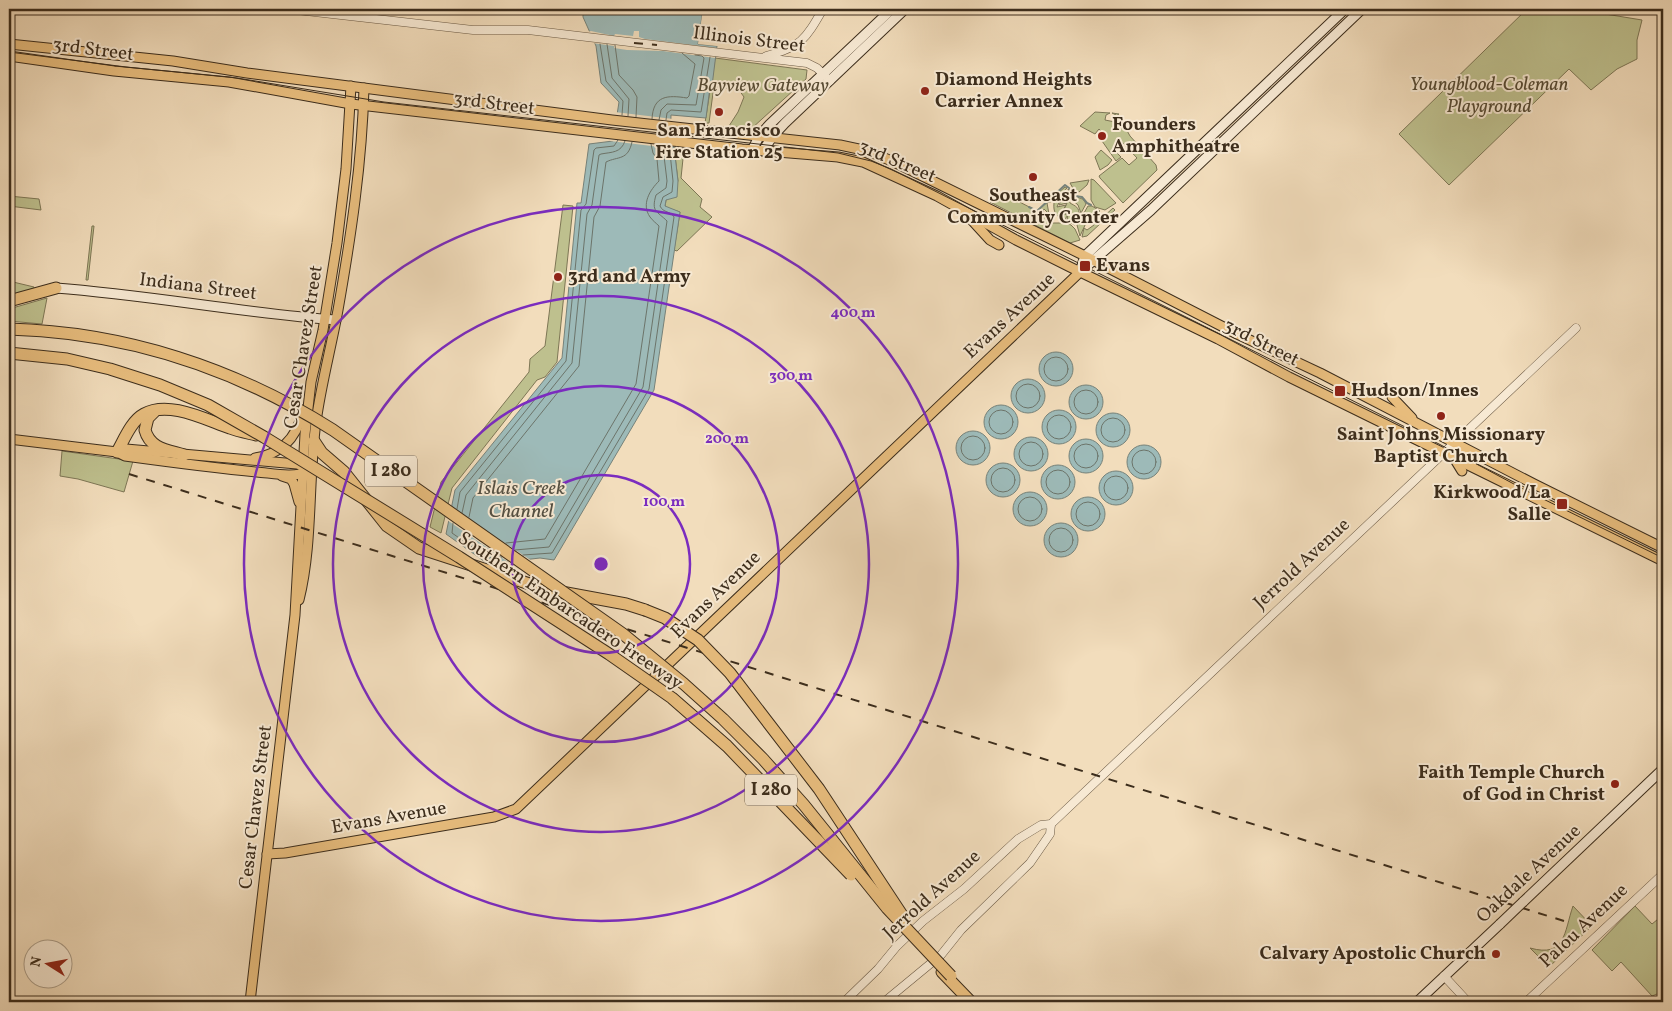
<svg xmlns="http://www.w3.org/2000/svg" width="1672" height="1011" font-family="Vollkorn,serif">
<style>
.green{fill:#bec08e;stroke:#7d7655}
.water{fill:#9dbab8;stroke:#76827a}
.pier{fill:#f2ddbc}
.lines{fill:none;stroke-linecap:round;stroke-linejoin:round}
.shore{stroke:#6c746a;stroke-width:1}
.stream{stroke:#76827a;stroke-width:2}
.tertiary-casing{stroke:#6a5944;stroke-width:9}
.secondary-casing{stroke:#3c2d1c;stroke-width:11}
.primary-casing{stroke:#3c2d1c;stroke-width:11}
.motorway-casing{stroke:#3c2d1c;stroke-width:13}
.tertiary{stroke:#f7e9d3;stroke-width:8}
.secondary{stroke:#f7e9d3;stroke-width:9}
.primary{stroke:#e9be7e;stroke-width:9}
.motorway{stroke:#e9be7e;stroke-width:11}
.tram{stroke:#3c2d1c;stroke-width:1}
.rail{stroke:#3c2d1c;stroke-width:2;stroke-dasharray:9 9;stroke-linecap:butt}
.secondary-bridge-casing{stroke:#3c2d1c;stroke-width:11;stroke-linecap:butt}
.motorway-bridge-casing{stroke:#3c2d1c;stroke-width:13;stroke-linecap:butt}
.secondary-bridge{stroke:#f7e9d3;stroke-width:9}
.motorway-bridge{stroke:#e9be7e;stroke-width:11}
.ring{fill:none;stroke:#7b2cbf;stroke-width:2.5}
.poi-dot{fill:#8f2418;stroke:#f7e9d3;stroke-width:2}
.labels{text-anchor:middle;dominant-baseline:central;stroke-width:4;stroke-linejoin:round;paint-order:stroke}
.shield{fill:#f7e9d3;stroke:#746553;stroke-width:1}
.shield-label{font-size:18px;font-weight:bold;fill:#3c2d1c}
.street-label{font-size:19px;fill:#3c2d1c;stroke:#f7e9d3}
.poi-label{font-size:19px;font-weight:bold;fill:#3c2d1c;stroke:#f7e9d3;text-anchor:start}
.park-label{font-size:19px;font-style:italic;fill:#564a33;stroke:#f7e9d3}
.water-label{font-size:20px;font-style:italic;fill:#545043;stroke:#f7e9d3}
.centre{fill:#7b2cbf;stroke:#f7e9d3;stroke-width:2.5}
.ring-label{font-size:15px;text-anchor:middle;font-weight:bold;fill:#7b2cbf;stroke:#f7e9d3;stroke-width:4;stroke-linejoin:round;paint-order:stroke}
</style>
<rect width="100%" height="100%" fill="#f2ddbc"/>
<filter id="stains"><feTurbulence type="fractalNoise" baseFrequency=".004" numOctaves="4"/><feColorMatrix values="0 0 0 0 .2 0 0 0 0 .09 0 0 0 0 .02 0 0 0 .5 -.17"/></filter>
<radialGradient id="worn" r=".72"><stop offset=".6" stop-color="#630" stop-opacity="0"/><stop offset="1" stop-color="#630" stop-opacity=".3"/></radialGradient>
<g class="green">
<path d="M1527 9H1593V12L1642 20 1637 40V59L1617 69 1591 90 1569 69 1449 185 1399 134Z"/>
<path d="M715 58 807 70 806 79 751 129 729 126 738 112 744 97 739 90 717 87 713 93 709 123H705Z"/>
<path d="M1095 112 1110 113 1106 115 1105 120 1115 122 1116 115 1112 113 1119 114 1116 116 1117 119 1120 118 1130 136 1156 165 1157 170 1123 203 1100 178 1099 176 1122 158 1129 165 1137 158 1122 142 1114 150 1121 157 1116 161 1102 141 1107 138 1099 129 1095 134 1080 126Z"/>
<path d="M674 147 684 149 681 178 702 199 700 207 712 217 677 251 674 250 680 212 665 207 666 200 678 181Z"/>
<path d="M1101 150 1112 160 1108 165 1100 170 1095 157Z"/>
<path d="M1091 179 1094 180 1116 203 1105 210 1095 207 1091 200Z"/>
<path d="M1089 180 1087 185 1079 192 1074 190 1070 183Z"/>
<path d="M1065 187 1067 188 1060 196 1057 194V197L1053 201 1047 203 1049 214 1044 209 1043 210 1045 217 1051 223H1066L1071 225 1075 229 1080 240 1070 243 990 202 997 196 1001 200 1006 195 1037 211Z"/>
<path d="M1068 189 1074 196C1080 199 1083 197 1086 204L1081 213 1078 205 1070 198Z"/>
<path d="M1066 193H1067L1070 203C1075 206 1080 207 1079 216L1076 215 1073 219 1076 223 1075 225 1067 221 1068 213 1062 214 1067 203 1059 205 1061 201V197Z"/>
<path d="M9 196 39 199 41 210 9 206Z"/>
<path d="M1059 198 1060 200 1057 207 1066 205 1060 215 1068 214 1065 220C1056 217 1053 212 1054 203Z"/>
<path d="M563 205 573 206 557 362 545 377 537 380 452 488 441 533 430 527 441 482 529 372 530 359 545 346Z"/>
<path d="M1088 206H1092L1100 211 1097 214 1101 217 1086 223 1080 236 1077 225Z"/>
<path d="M1113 208 1115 210 1087 236 1082 237 1084 228 1087 230 1094 225 1092 221H1097V219H1101Z"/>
<path d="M92 226H94L88 280H86Z"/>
<path d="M9 281 34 287V288L30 291 9 297Z"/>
<path d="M47 298 42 324 9 321V309Z"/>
<path d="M62 451 133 461 124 492 78 479 60 476Z"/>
<path d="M1573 906 1592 926 1549 967 1530 948C1566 958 1564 932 1573 906Z"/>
<path d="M1635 906 1652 924 1663 915V1001L1657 994 1652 996 1621 962 1612 971 1592 950Z"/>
</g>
<g class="water">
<path d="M583 9H703L698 44 717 46 712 86 710 87 706 118 671 115 670 146 674 147 678 181 677 197 666 200 665 206 680 212 654 390 554 560 540 558 488 564 446 534 455 490 562 358 577 203H581L589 144 613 141 619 102 601 83 596 46 583 17Z"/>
<circle cx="1056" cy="369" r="17"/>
<circle cx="1028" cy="396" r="17"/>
<circle cx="1086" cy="402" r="17"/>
<circle cx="1001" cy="422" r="17"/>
<circle cx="1059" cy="427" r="17"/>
<circle cx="1113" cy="430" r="17"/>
<circle cx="973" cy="448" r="17"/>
<circle cx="1031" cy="454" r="17"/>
<circle cx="1086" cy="456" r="17"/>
<circle cx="1144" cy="462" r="17"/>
<circle cx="1003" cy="480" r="17"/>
<circle cx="1058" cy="482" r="17"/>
<circle cx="1116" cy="488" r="17"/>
<circle cx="1030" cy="509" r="17"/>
<circle cx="1088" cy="514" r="17"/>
<circle cx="1061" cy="540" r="17"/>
</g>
<g class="pier">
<path d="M703 9H705L701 42 717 44V46L698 44Z"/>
<path d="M591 31 614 36 615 34 633 36 634 31H639V37L645 39 716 48 715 58 663 51 627 50 614 48V46L592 43 587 32Z"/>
<path d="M615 112 673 119 669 148 610 141Z"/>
<path d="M450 505 487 531 532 561 511 564 482 544 447 520Z"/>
</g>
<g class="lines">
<g class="shore">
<path d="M600 44 606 81 623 101 622 115"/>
<path d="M607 44 612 78 629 99 628 116"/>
<path d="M615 45 619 75 633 90 637 97 636 117"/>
<path d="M652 119C653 95 668 95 687 98L689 96 695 64 682 53"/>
<path d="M659 120 661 110 667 104 696 105 704 58 702 56 695 55"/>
<path d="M666 120 667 113 671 110 701 112 710 57"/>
<circle cx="1056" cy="369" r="12"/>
<circle cx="1028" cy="396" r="12"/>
<circle cx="1086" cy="402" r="12"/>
<circle cx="1001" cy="422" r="12"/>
<circle cx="1059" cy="427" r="12"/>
<circle cx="1113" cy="430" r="12"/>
<circle cx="973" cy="448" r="12"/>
<circle cx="1031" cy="454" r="12"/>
<circle cx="1086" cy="456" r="12"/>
<circle cx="1144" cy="462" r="12"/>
<circle cx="1003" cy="480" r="12"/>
<circle cx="1058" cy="482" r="12"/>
<circle cx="1116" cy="488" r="12"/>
<circle cx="1030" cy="509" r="12"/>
<circle cx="1088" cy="514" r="12"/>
<path d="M457 509 460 492 566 361 581 210 586 204 594 150 596 148 614 146 618 140"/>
<path d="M462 513 466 495 572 363 587 214 592 205 599 155 601 154C612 152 621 153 625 141"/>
<path d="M469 517 473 498 579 366 594 217 600 206 606 162C618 156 628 161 632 142"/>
<path d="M453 523 452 533 488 558 502 557"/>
<circle cx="1061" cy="540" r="12"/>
<path d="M506 543 545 539 636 384 659 226C656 223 653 221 650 217 641 204 650 190 659 181L657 159 653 153 651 144"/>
<path d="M515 550 549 547 643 387 667 221C657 211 651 212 656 195L666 188 667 181 664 156 659 145"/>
<path d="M523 555 552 553 649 389 674 217C671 211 663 213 660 206L663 197 672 192 673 181 670 153 665 146"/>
</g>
<path class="stream" d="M1029 207 1037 211 1065 185 1069 188 1075 196 1082 197 1087 203 1091 205"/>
<defs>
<g id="tertiary">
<path d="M288 9 473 30H528L807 63 817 68 830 81"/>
<path d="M766 56C801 47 805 40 823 9"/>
<path d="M1444 976 1468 1002"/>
<path d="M844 1002 878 969 897 946 923 921 964 889 1018 839 1041 825 1051 824 1576 328"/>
<path d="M884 1002 941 955 961 930 1030 863 1050 834 1051 824"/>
<path d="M1526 1002 1663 874"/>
</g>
<g id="secondary">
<path d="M752 150 760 135 770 124 892 9"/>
<path d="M763 151 772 137 785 123 905 9"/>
<path d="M1080 272 1151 210 1362 9"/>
<path d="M1080 272 1085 256 1345 9"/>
<path d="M56 288C150 295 242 313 336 320"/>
<path d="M1523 902 1663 769"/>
<path d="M1417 1002 1500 924"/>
</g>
<g id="primary">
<path d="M9 44 173 61 247 73 612 120 840 145 868 151 894 162 1085 256 1237 334 1320 373 1534 484 1663 548"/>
<path d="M9 56 114 71 229 82 351 104 742 149 838 157 863 162 937 196 1016 240 1070 267 1218 339 1289 377 1663 561"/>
<path d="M968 216 990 240 999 245"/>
<path d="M1392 397 1412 418"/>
<path d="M9 439 117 452 126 449 297 464 306 467"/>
<path d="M117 452 125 456C169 462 213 468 257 472 271 473 293 478 307 472"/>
<path d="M255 458C281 454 296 438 302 414"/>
<path d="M1454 458 1462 471"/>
<path d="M282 476 291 479 294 484 299 502"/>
<path d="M299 600C313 544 308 480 316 422 321 385 331 348 338 310 351 236 362 163 364 88"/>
<path d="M267 854 285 853 494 817 516 809 1080 272"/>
<path d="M250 1002 295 615 305 434 311 382 323 330 337 243 346 169 351 86"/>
</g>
<g id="motorway">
<path d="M9 301 56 288"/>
<path d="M154 412 148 418 145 430C150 449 168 450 184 455"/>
<path d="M314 441 322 453 344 472 387 526 419 548 545 589 626 604 645 610"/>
<path d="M117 452C124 440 131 421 144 414 169 400 206 420 230 428 238 431 248 433 256 435"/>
<path d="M942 972 971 1002"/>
</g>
</defs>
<use href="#tertiary" class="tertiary-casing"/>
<use href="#secondary" class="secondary-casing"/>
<use href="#primary" class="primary-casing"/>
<use href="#motorway" class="motorway-casing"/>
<use href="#tertiary" class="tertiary"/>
<use href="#secondary" class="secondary"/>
<use href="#primary" class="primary"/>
<use href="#motorway" class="motorway"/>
<path class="tram" d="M9 52 126 67 237 78 384 102 838 153 871 161 891 169 1439 444 1527 491 1663 558"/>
<g class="rail">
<path d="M634 43 657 45"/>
<path d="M129 474 1564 921"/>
</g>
<defs>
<path id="secondary-bridge" d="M1500 924 1523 902"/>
<g id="motorway-bridge">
<path d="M9 329C125 332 235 368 333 430L623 634 684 684 723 719 763 759 804 805 887 908 951 976"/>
<path d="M9 353 67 359 110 369 160 385 208 405 264 437 459 557 609 654 672 698 727 746 851 875"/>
<path d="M645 610 665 618 698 640 730 673 819 789 906 921"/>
</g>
</defs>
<use href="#secondary-bridge" class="secondary-bridge-casing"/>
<use href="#motorway-bridge" class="motorway-bridge-casing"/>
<use href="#secondary-bridge" class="secondary-bridge"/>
<use href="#motorway-bridge" class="motorway-bridge"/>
</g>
<g class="ring">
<circle cx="601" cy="564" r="89"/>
<circle cx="601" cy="564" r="178"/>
<circle cx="601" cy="564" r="268"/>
<circle cx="601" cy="564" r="357"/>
</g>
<g class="poi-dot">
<circle cx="925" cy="91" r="5"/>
<circle cx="719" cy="112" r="5"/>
<circle cx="1102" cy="136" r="5"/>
<circle cx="1033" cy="177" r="5"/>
<rect x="1079" y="260" width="12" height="12" rx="2.5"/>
<circle cx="558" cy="277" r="5"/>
<rect x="1334" y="385" width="12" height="12" rx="2.5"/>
<circle cx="1441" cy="416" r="5"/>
<rect x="1556" y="498" width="12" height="12" rx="2.5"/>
<circle cx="1615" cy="784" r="5"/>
<circle cx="1496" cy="954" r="5"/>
</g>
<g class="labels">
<g class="shield">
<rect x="365" y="455.5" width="52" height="31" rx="4"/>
<rect x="745" y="774.5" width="52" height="31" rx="4"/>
</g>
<g class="shield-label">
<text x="391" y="471">I 280</text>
<text x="771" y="790">I 280</text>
</g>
<g class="street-label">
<text transform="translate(749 40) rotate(7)">Illinois Street</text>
<text transform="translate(93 50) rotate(7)">3rd Street</text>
<text transform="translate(494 104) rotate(7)">3rd Street</text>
<text transform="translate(897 162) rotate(23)">3rd Street</text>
<text transform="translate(198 287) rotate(7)">Indiana Street</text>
<text transform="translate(1010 316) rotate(-43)">Evans Avenue</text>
<text transform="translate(1261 343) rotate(27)">3rd Street</text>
<text transform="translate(304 347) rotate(-81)">Cesar Chavez Street</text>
<text transform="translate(1302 564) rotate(-43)">Jerrold Avenue</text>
<text transform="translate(716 595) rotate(-44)">Evans Avenue</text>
<text transform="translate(570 611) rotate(34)">Southern Embarcadero Freeway</text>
<text transform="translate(256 807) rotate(-83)">Cesar Chavez Street</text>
<text transform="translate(389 818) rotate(-10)">Evans Avenue</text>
<text transform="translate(1529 874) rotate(-43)">Oakdale Avenue</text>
<text transform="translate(932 895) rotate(-42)">Jerrold Avenue</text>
<text transform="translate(1584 926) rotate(-43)">Palou Avenue</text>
</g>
<g class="poi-label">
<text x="935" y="80">Diamond Heights<tspan x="935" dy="22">Carrier Annex</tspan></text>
<text x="1112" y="125">Founders<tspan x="1112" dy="22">Amphitheatre</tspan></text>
<text x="719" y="131" text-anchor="middle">San Francisco<tspan x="719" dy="22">Fire Station 25</tspan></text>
<text x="1033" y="196" text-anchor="middle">Southeast<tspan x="1033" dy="22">Community Center</tspan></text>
<text x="1096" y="266">Evans</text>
<text x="568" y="277">3rd and Army</text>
<text x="1351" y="391">Hudson/Innes</text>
<text x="1441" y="435" text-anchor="middle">Saint Johns Missionary<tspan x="1441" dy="22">Baptist Church</tspan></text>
<text x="1551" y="493" text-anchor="end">Kirkwood/La<tspan x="1551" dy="22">Salle</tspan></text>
<text x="1605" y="773" text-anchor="end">Faith Temple Church<tspan x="1605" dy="22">of God in Christ</tspan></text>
<text x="1486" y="954" text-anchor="end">Calvary Apostolic Church</text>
</g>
<g class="park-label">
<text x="1489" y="85">Youngblood-Coleman<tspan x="1489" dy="22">Playground</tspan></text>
<text x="763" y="86">Bayview Gateway</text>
</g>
<g class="water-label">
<text x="521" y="489">Islais Creek<tspan x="521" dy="23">Channel</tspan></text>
</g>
</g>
<circle cx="601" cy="564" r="8" class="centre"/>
<g class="ring-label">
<text x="853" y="317">400 m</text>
<text x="791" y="380">300 m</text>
<text x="727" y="443">200 m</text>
<text x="664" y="506">100 m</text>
</g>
<rect width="1672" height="1011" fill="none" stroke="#f2ddbc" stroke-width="30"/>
<rect x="10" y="10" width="1652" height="991" fill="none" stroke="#3c2d1c" stroke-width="2.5"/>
<rect x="15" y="15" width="1642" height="981" fill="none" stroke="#3c2d1c"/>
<g transform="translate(48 964) rotate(281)"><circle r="24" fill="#f7e9d3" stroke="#ac9e8a"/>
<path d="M0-4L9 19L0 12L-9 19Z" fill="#8f2418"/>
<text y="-8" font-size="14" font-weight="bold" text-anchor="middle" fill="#3c2d1c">N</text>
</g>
<rect width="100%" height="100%" filter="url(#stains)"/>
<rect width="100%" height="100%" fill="url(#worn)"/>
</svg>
